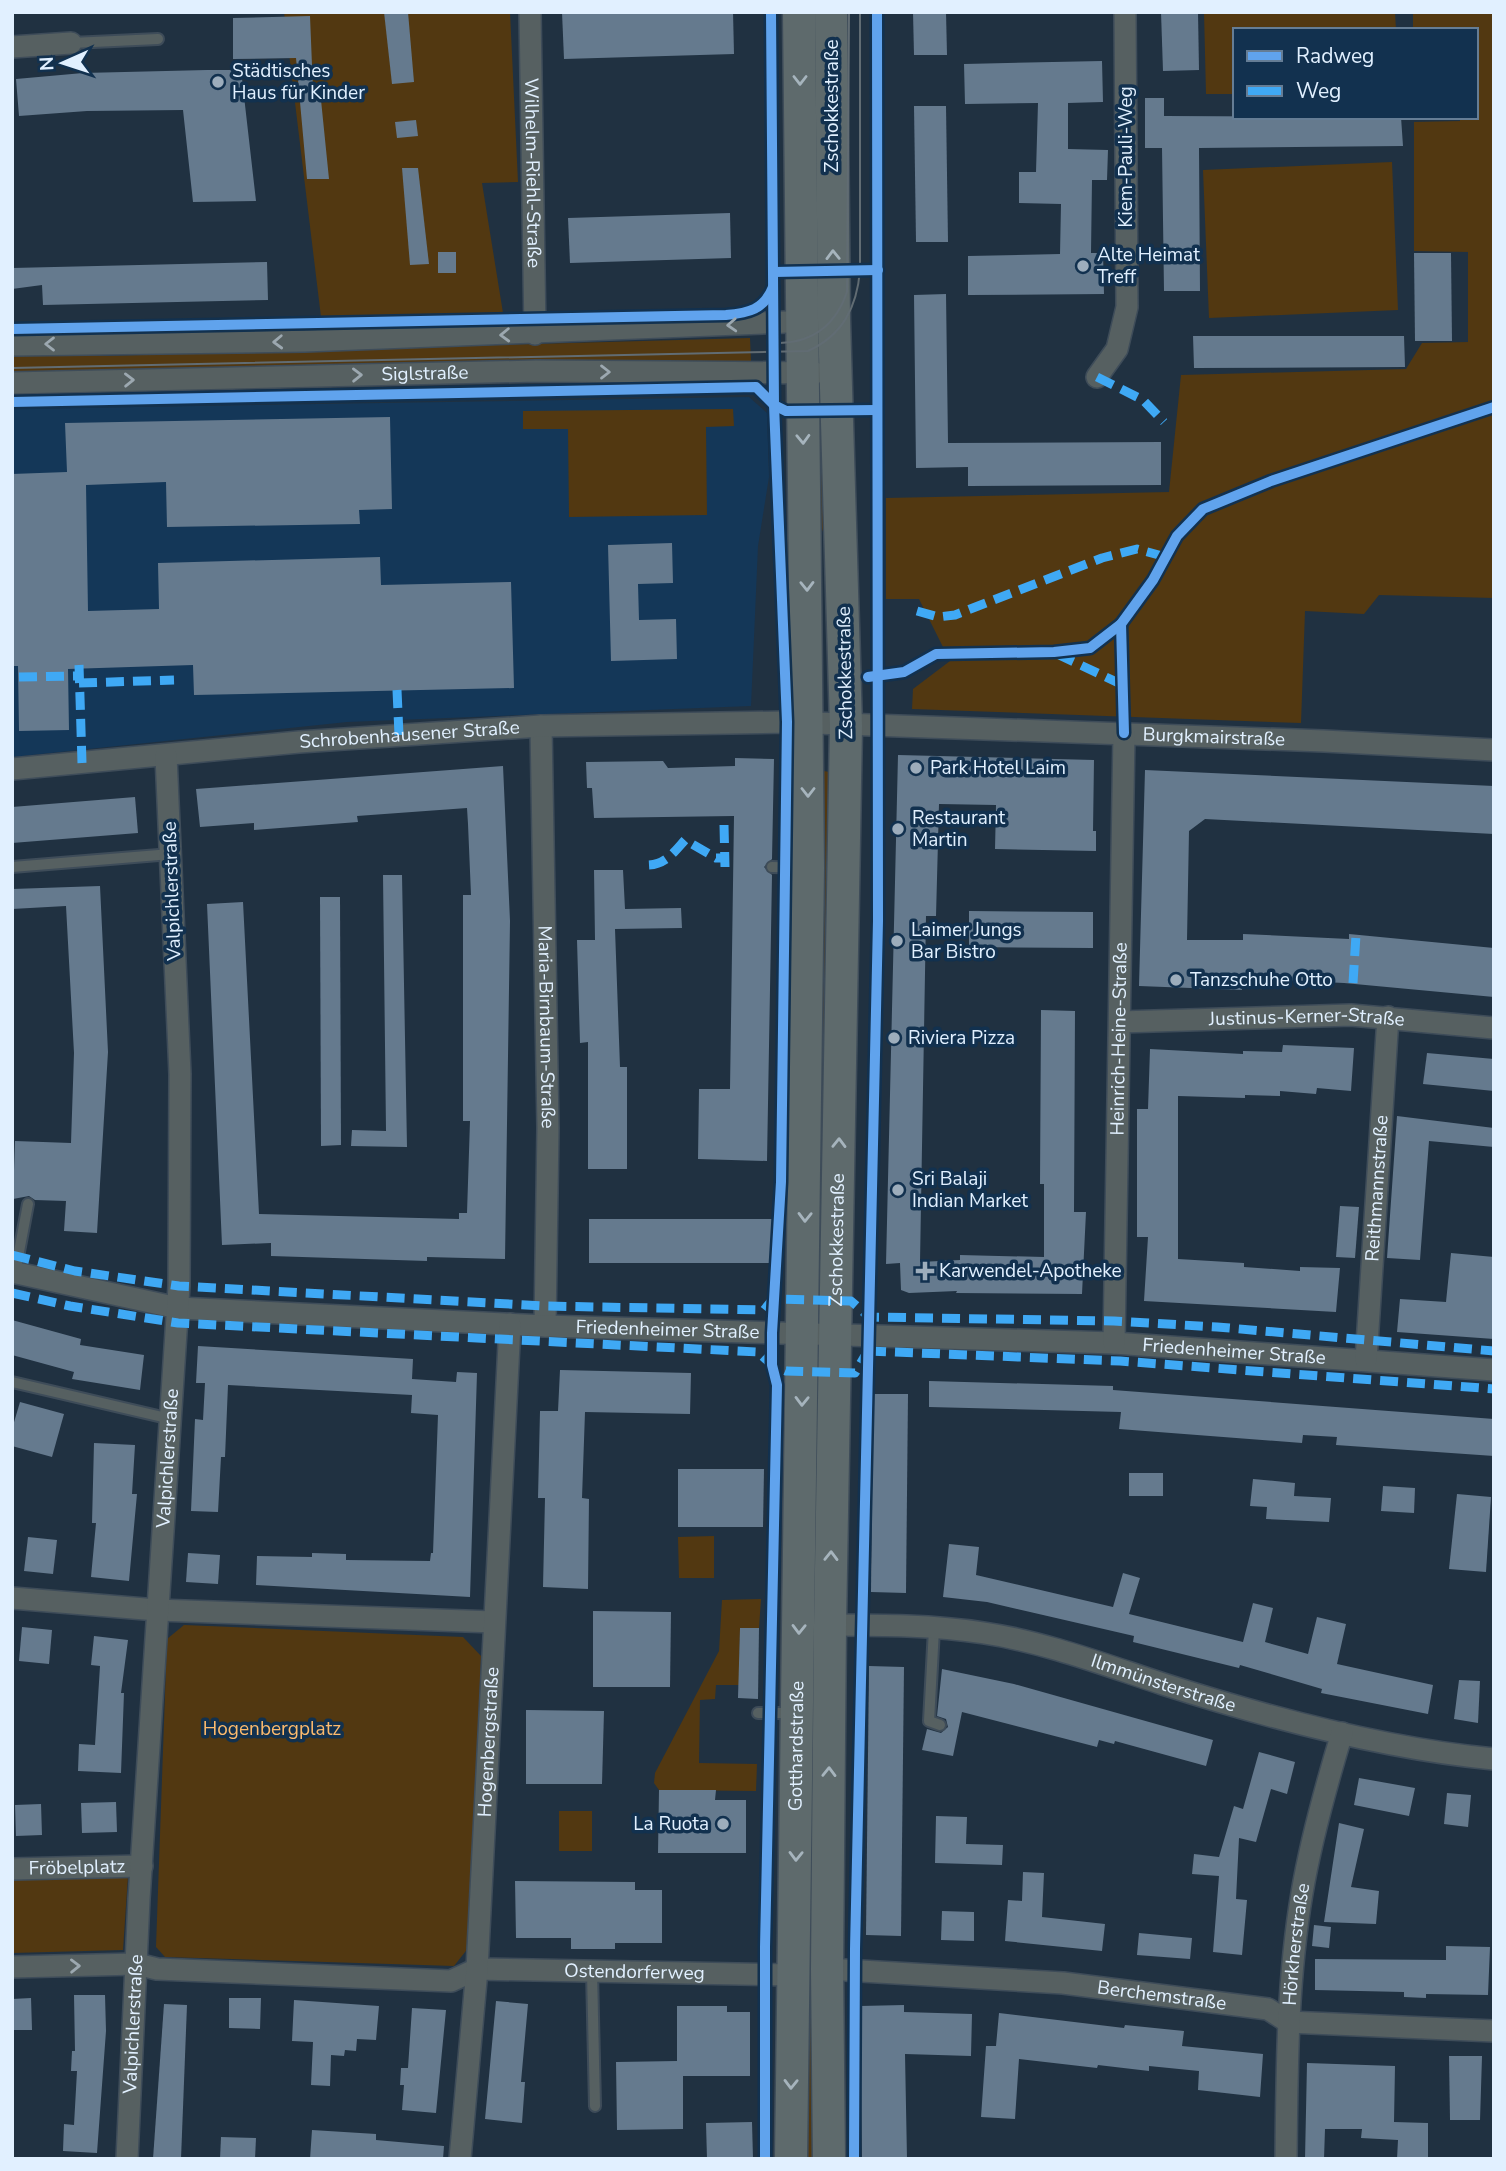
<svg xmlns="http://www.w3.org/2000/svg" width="1506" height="2171" font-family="'Nunito Sans',sans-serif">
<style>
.built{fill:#143758}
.green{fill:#523811}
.building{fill:#657a8e}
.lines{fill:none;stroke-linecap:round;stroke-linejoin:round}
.lane-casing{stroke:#3e4c59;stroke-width:14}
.street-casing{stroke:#3e4c59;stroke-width:24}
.secondary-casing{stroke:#3e4c59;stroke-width:35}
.lane{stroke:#566061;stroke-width:10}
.street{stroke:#566061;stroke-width:21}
.secondary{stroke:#5e6a6c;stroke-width:32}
.tram{stroke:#616c73;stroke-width:2}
.quiet{stroke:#3fa9f5;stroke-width:9;stroke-dasharray:18 9;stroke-linecap:butt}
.cycleway-casing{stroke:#12314f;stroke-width:15}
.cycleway{stroke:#60a3ed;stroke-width:10}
.oneway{stroke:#a6b4bd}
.oneway2{stroke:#9ca8b0}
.poi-dot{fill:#9dadbc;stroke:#12314f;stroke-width:2.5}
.labels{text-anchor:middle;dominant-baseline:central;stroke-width:7;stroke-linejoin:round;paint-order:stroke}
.poi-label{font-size:19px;fill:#e1f0ff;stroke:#12314f;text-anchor:start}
.street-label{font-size:19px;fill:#e1f0ff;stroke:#12314f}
.park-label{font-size:19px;fill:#fdbb6d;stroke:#12314f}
</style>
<rect width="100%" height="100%" fill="#203141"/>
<path class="built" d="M749 397 767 413 769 477 758 546 751 706 347 722 12 757V409Z"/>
<g class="green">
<path d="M284 12H510L518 182 482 183 503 313 321 317Z"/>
<path d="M1204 12H1395L1396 30H1235V94H1206Z"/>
<path d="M1413 12H1494V598L1379 595 1364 614 1305 611 1301 723 912 709 913 689 950 661 919 599H886V498L1169 492 1181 375 1406 369 1422 343 1468 342V252L1414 251V122L1460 121V117H1476V30H1413Z"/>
<path d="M1392 162 1398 310 1209 318 1203 170Z"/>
<path d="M750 338 751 361 12 372V353L108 356Z"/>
<path d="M733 409 734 426 706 427 707 515 569 517 568 429H523V411Z"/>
<path d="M815 427H821L827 545 818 515Z"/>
<path d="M824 771 829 772 827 902 835 930 827 1044 820 1018Z"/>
<path d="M714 1536V1578H679L678 1537Z"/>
<path d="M761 1599 759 1628H740L739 1685H716L715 1699 700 1700 699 1763 757 1764 756 1791 659 1790 654 1783 655 1773 719 1651 722 1600Z"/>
<path d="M184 1625 463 1637 481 1656 469 1947 454 1966 165 1957 156 1947 167 1639Z"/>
<rect x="559" y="1811" width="33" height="40"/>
<path d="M128 1876 123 1950 12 1953V1879Z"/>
<path d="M806 1965 816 1970 815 2159H803Z"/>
</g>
<g class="building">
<path d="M384 12H408L414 82 392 84Z"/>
<path d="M562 12H733L734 54 564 59Z"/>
<path d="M913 12H946L947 55H914Z"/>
<path d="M1161 12H1198L1199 70 1163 71Z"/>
<path d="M310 16 313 90H320L329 179H307L296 58 233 59V18Z"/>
<path d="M1102 61 1103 102 1068 103V149L1108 150 1107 180H1092L1091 253H1103L1104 294 968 295V256L1060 254 1061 204 1019 203V172H1036L1038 103 965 104 964 64Z"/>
<path d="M207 70H241L256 201 193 202 183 110 87 111 19 116 16 79 83 73Z"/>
<path d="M1145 98H1164V116L1401 117 1403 146 1199 148 1200 291H1164L1162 148H1145Z"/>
<path d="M914 106H946L948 242H916Z"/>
<path d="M416 120 418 136 397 138 395 122Z"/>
<path d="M402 168H418L429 264 410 265Z"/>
<path d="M730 213 731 258 570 263 568 218Z"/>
<rect x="438" y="252" width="18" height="21"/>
<path d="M1414 253H1451L1452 341H1415Z"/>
<path d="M267 262 268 300 43 305 42 285 12 289V268Z"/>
<path d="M946 294 948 443 1161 442V485L968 486V467L916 468 914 295Z"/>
<path d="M1193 336H1404L1405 367 1194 368Z"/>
<path d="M390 417 392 509 359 510 360 524 167 527 166 482 86 485 88 611 159 609 158 563 380 557 381 585 511 582 514 688 194 695 193 665 68 669 69 730 19 731 18 666H12V474L67 472 65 423Z"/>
<path d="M672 543 673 583 638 584 639 620 676 619 677 659 611 661 608 545Z"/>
<path d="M898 755 1094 760 1093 831H1096V851L995 849 996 805 939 804 936 916H926L920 1262 960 1260V1255L1044 1257V1184H1040L1041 1010 1075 1011 1074 1212H1086L1082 1294 956 1293 957 1291 909 1293 901 1290 900 1263 886 1264Z"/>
<path d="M735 758 774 759 772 859 764 867 772 875 767 1161 698 1159 699 1089H730L734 816 594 818 592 788H587L586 762 663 761 668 768 735 766Z"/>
<path d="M503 766 510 921 505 1259 427 1257V1261L271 1256V1243L222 1245 207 904 243 902 259 1214 459 1219V1213H467L470 1121H463V895H471L468 824 467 808 357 816 358 822 254 830V823L200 827 196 789Z"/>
<path d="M1145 770 1494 786V834L1205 819 1189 831 1187 940H1243V934L1349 939V934L1494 948V997L1344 983 1241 978 1242 990 1139 986Z"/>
<path d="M135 797 138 833 12 843V807Z"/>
<path d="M594 870H623L625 909 681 908 682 928 615 929 620 1067H627V1169H588V1042L580 1043 577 940H595Z"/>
<path d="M383 875H402L407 1147 351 1146 352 1130 386 1131Z"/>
<path d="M100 886 108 1052 97 1233 64 1231 66 1201 35 1200 29 1196 13 1199 15 1141 71 1143 74 1053 66 906 12 909V889Z"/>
<path d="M320 897H340L341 1145 321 1146Z"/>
<path d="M969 911 1093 912V948L969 947Z"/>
<path d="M1283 1045 1354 1048 1351 1091 1317 1088 1316 1094 1280 1091V1096L1245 1095V1098L1178 1096V1259L1244 1263V1267L1300 1271V1267L1340 1268 1336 1312 1144 1301 1148 1237H1137V1109H1148L1150 1049 1243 1054V1051L1282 1052Z"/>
<path d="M1427 1053 1494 1059V1091L1423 1084Z"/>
<path d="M1397 1116 1494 1128V1147L1429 1141 1420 1260 1387 1258Z"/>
<path d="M1340 1206 1359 1207 1355 1258 1336 1257Z"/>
<rect x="589" y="1219" width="183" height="44"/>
<path d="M1451 1253 1494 1257V1339L1397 1332 1400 1299 1446 1302Z"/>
<path d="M12 1320 81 1339 80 1345 144 1355 140 1390 72 1379 74 1372 12 1355Z"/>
<path d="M198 1346 413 1359 412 1379 456 1382 457 1372 477 1373 470 1597 256 1585 257 1556 312 1557V1553L346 1554V1560L430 1561 431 1553H433L438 1415 411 1413 412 1395 228 1385 225 1457H221L218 1512 191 1511 195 1419 203 1420 205 1383H196Z"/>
<path d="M560 1370 691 1373 690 1414 585 1412 582 1498 589 1499 588 1589 543 1587 545 1498H538L540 1411H558Z"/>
<path d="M929 1381 1113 1386V1390L1494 1419V1456L1336 1445 1337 1437 1303 1435 1302 1443 1119 1429 1121 1412 929 1407Z"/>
<path d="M873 1394H908L906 1593 871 1592Z"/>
<path d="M20 1402 64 1414 52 1457 12 1446V1429Z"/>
<path d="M94 1443 135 1445 132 1494H137L129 1581 91 1577 96 1523H92Z"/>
<path d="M678 1469H764L763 1527H678Z"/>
<rect x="1129" y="1473" width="34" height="23"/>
<path d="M1253 1479 1295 1483 1294 1496 1331 1498 1329 1522 1266 1519 1267 1507 1250 1506Z"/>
<path d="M1383 1486 1415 1488 1414 1513 1381 1511Z"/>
<path d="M1457 1494 1491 1497 1486 1572 1449 1569Z"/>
<path d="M28 1537 57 1540 53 1574 24 1571Z"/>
<path d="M949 1544 979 1547 976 1575 1113 1607 1123 1573 1140 1578 1129 1614 1243 1642 1253 1603 1273 1608 1265 1642 1308 1654 1317 1617 1346 1624 1337 1664 1433 1685 1428 1714 1321 1693 1322 1689 1240 1665 1239 1668 1133 1642 1134 1636 987 1602 943 1597Z"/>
<path d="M188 1553 220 1555 218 1584 186 1582Z"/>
<path d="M593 1611 671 1612 670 1687H593Z"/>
<path d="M22 1627 52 1630 49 1664 19 1661Z"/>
<path d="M740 1628H759L758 1699 738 1698Z"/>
<path d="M94 1636 128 1640 121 1693H124L121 1773 78 1771 79 1744 95 1745 100 1666 91 1665Z"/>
<path d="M869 1666 904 1667 901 1936 866 1935Z"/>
<path d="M942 1669 1014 1684 1213 1740 1206 1766 1115 1741 1114 1744 1099 1740 1097 1747 962 1712 953 1756 922 1750 927 1729 941 1733 948 1727 946 1719 937 1716Z"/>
<path d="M1459 1680 1480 1681 1478 1723 1454 1719Z"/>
<path d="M526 1710 604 1711 602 1784H526Z"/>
<path d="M1259 1752 1295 1762 1287 1794 1271 1789 1256 1842 1239 1838 1236 1899 1247 1900 1242 1955 1213 1952 1219 1876 1192 1874 1194 1854 1219 1857 1234 1806 1243 1809Z"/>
<path d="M1359 1778 1415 1788 1409 1816 1354 1805Z"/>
<path d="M659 1790H716L715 1800H746V1853H658Z"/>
<path d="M1447 1793 1471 1795 1468 1827 1444 1824Z"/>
<path d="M116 1802 117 1832 82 1833 81 1803Z"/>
<path d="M41 1804 42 1835 16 1836 15 1805Z"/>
<path d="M936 1816 967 1817 966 1844 1003 1845 1002 1865 935 1863Z"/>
<path d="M1339 1823 1364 1829 1351 1887 1379 1891 1376 1924 1324 1922Z"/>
<path d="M1023 1872 1044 1873 1042 1917 1105 1924 1102 1951 1005 1941 1008 1900 1022 1901Z"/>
<path d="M515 1881 635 1882V1890H662V1943H615V1949H571V1938H516Z"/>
<path d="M942 1911 974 1912V1941L941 1940Z"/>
<path d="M1314 1925 1331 1927 1329 1948 1312 1946Z"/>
<path d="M1139 1933 1192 1938 1190 1959 1137 1955Z"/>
<path d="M1446 1946 1490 1947 1488 1995 1426 1994V1998L1404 1997V1992L1315 1990V1959L1446 1960Z"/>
<path d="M74 1995H105L106 2031 97 2153 63 2151 64 2124 74 2125 77 2071H71L72 2051H75Z"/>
<path d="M31 1998 32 2030H12V1999Z"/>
<path d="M229 1998H261L260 2029 229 2028Z"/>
<path d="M294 2000 379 2006 376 2040 357 2039 356 2051 345 2050 344 2056 331 2055 330 2086 311 2085 313 2042 292 2041Z"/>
<path d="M496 2001 528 2004 521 2082H525L522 2123 485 2119Z"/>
<path d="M164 2004 187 2005 181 2159H153Z"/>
<path d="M904 2005V2012L972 2014 971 2056 905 2054 907 2159H862L860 2006Z"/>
<path d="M677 2006H727V2012H750V2076H683V2129L617 2130 616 2062 677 2061Z"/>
<path d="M412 2008 446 2010 436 2113 402 2110 404 2085H400L401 2068H408Z"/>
<path d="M999 2013 1124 2028 1125 2025 1184 2031 1182 2046 1263 2054 1260 2097 1198 2090 1199 2071 1149 2066V2071L1098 2065 1097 2068 1019 2059 1015 2119 981 2117 986 2046H996Z"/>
<path d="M1449 2056H1482L1480 2120H1450Z"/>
<path d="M1307 2063 1395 2066 1394 2122 1428 2123V2159H1397L1398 2140 1361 2138 1362 2129H1325L1324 2159H1305Z"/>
<path d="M752 2122 753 2159H707L706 2123Z"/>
<path d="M312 2130 376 2134V2140L444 2146 443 2159H310Z"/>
<path d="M221 2137 256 2138 255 2159H220Z"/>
</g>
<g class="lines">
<defs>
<g id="lane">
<path d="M71 43 158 39"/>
<path d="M12 867 171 854"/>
<path d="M772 867 805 868"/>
<path d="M15 1273 28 1204"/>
<path d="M12 1382 171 1419"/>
<path d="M934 1629 929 1721 940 1725"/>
<path d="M758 1713H795"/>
<path d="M592 1971 595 2106"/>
</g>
<g id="street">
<path id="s1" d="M530 12 535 334"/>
<path d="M12 47 71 43"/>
<path d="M12 345 305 341 814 321"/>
<path d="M1097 377 1117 349 1127 307 1125 12"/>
<path id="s2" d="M12 383 536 371 815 373"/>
<path id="s3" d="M541 726 548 1128 545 1326"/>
<path id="s4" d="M12 769 299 742 541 726 787 722 1324 741 1494 750"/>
<path id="s5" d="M1120 1022 1351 1015 1494 1028"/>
<path id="s6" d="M12 1272 178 1308 545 1326 1114 1343 1494 1370"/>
<path id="s7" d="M1114 1343 1124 733"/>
<path id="s8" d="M1366 1360 1388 1017"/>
<path d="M12 1598 157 1610 494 1622"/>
<path id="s9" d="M830 1625C881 1625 933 1625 984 1633 1045 1642 1105 1665 1163 1684 1266 1717 1385 1749 1494 1759"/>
<path id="s10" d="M12 1869 142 1866"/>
<path id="s11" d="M12 1967 137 1964 157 1969 451 1981 477 1969 793 1975"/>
<path id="s12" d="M827 1969 1063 1983 1268 2009 1288 2022 1494 2031"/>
<path id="s13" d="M127 2159 139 1899 179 1286 180 1074 166 756"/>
<path id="s14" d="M460 2159 477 1969 510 1324"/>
<path id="s15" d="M1286 2159C1287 2070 1287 1981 1302 1893 1311 1839 1326 1786 1342 1733"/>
</g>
<g id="secondary">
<path id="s16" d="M791 2159 808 868 799 12"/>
<path id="s17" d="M829 2159 827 1969 830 1625 846 726 834 320 831 12"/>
</g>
</defs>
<use href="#lane" class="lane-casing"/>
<use href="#street" class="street-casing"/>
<use href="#secondary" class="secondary-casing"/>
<use href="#lane" class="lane"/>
<use href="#street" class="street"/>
<use href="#secondary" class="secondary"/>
<g class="tram">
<path d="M780 343C814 342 836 324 847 292L849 12"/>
<path d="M12 368 808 351C843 335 857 307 860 270V12"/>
</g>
<g class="quiet">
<path d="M1097 377 1143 400 1164 422"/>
<path d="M917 611 938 617 955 615 1102 558 1137 549 1166 557"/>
<path d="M1057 654 1123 685"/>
<path d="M79 665 82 763"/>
<path d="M19 677 79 676"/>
<path d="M79 683 174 680"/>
<path d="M397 690 399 735"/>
<path d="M724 825 725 867"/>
<path d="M649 865C666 864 674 852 685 840L716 858H724"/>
<path d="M1353 983 1356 935"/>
<path d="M12 1255 75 1271 179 1286 545 1306 764 1310 773 1299 851 1301 869 1317 1114 1321 1217 1327 1494 1351"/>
<path d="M12 1293 70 1306 178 1323 758 1352 772 1365 786 1371 855 1373 866 1354"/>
<path d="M868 1351 1120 1361 1494 1389"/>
</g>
<defs>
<g id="cycleway">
<path d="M774 272 878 270"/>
<path d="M12 329 726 315C748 313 764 310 773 287"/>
<path d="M12 402 756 387 774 405 786 411 876 410"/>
<path d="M1121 624 1124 733"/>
<path d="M868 677 904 672 936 654 1054 652 1090 648 1121 624 1153 580 1177 536 1203 509 1271 481 1494 407"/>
<path d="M765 2159V1947L777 1385 772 1365V1333L781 1182 787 722 774 405 771 12"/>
<path d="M854 2159 855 1949 878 921 877 12"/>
</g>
</defs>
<use href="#cycleway" class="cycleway-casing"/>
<use href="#cycleway" class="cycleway"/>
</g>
<defs><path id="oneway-chevron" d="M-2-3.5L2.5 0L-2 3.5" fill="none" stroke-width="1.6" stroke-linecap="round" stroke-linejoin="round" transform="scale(1.75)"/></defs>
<g class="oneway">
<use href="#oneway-chevron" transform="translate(800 80) rotate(90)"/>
<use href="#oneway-chevron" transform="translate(833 255) rotate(-91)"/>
<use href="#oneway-chevron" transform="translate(803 439) rotate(88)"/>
<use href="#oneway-chevron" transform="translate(807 586) rotate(89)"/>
<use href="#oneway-chevron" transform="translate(808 792) rotate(90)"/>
<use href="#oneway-chevron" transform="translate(839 1143) rotate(-89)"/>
<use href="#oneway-chevron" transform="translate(805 1217) rotate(91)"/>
<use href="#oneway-chevron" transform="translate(802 1401) rotate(91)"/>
<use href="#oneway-chevron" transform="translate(831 1556) rotate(-89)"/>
<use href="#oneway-chevron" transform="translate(799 1629) rotate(91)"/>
<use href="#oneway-chevron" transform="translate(829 1772) rotate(-89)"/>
<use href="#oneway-chevron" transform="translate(796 1856) rotate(91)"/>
<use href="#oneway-chevron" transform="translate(791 2084) rotate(91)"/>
</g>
<g class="oneway2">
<use href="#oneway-chevron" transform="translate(732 325) rotate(177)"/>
<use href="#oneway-chevron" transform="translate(505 335) rotate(178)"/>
<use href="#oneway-chevron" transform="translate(278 342) rotate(178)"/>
<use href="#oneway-chevron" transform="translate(50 344) rotate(180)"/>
<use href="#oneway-chevron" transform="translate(605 372)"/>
<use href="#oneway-chevron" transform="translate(357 375) rotate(-1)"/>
<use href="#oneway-chevron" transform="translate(129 380) rotate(-1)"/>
<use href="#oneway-chevron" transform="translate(75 1966) rotate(-1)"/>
</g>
<g class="poi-dot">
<circle cx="218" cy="82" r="7"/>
<circle cx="1083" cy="266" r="7"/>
<circle cx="916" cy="768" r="7"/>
<circle cx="898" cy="829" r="7"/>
<circle cx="897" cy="941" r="7"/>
<circle cx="1176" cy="980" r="7"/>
<circle cx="894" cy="1038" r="7"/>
<circle cx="898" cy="1190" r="7"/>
<path d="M921.5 1260.5h7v7h7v7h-7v7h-7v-7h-7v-7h7z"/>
<circle cx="723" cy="1824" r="7"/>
</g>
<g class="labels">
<g class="poi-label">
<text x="232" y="71">Städtisches<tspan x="232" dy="22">Haus für Kinder</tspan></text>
<text x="1097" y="255">Alte Heimat<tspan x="1097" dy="22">Treff</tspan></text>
<text x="930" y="768">Park Hotel Laim</text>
<text x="912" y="818">Restaurant<tspan x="912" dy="22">Martin</tspan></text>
<text x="911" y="930">Laimer Jungs<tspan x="911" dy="22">Bar Bistro</tspan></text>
<text x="1190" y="980">Tanzschuhe Otto</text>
<text x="908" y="1038">Riviera Pizza</text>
<text x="912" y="1179">Sri Balaji<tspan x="912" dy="22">Indian Market</tspan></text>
<text x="939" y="1271">Karwendel-Apotheke</text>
<text x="709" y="1824" text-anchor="end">La Ruota</text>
</g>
<g class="street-label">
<text transform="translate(832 106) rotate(-90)">Zschokkestraße</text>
<text transform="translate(1126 157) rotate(-90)">Kiem-Pauli-Weg</text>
<text stroke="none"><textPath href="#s1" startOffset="161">Wilhelm-Riehl-Straße</textPath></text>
<text stroke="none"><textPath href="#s2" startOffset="413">Siglstraße</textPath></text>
<text transform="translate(845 673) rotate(-91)">Zschokkestraße</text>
<text stroke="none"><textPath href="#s4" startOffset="399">Schrobenhausener Straße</textPath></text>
<text stroke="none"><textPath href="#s4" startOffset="1204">Burgkmairstraße</textPath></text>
<text transform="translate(172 891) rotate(-92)">Valpichlerstraße</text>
<text stroke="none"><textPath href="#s5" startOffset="187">Justinus-Kerner-Straße</textPath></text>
<text stroke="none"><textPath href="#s3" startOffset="301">Maria-Birnbaum-Straße</textPath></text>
<text stroke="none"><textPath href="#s7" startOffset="304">Heinrich-Heine-Straße</textPath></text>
<text stroke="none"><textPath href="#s8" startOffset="172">Reithmannstraße</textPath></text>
<text stroke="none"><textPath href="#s17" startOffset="919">Zschokkestraße</textPath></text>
<text stroke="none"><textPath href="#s6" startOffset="660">Friedenheimer Straße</textPath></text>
<text stroke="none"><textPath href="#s6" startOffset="1227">Friedenheimer Straße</textPath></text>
<text stroke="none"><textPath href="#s13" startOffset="702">Valpichlerstraße</textPath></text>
<text stroke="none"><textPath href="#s9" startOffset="341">Ilmmünsterstraße</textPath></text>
<text stroke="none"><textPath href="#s14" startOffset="418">Hogenbergstraße</textPath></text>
<text stroke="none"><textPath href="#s16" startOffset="413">Gotthardstraße</textPath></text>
<text stroke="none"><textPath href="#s10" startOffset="65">Fröbelplatz</textPath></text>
<text stroke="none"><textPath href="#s15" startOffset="215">Hörkherstraße</textPath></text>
<text stroke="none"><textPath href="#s11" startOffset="626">Ostendorferweg</textPath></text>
<text stroke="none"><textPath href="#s12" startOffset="336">Berchemstraße</textPath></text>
<text stroke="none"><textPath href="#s13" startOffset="135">Valpichlerstraße</textPath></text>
</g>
<g class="park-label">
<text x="272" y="1729">Hogenbergplatz</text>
</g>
</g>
<rect width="1506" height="2171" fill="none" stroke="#e1f0ff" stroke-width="28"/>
<rect x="1233" y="28" width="245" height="91" fill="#12314f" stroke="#657d95" stroke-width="2"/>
<rect x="1247" y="51" width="35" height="10" fill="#60a3ed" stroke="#657d95" stroke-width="2"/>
<text x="1296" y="63" font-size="21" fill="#e1f0ff">Radweg</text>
<rect x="1247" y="86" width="35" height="10" fill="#3fa9f5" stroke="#657d95" stroke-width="2"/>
<text x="1296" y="98" font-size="21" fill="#e1f0ff">Weg</text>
<g transform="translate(63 63) rotate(267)" stroke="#12314f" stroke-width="5" paint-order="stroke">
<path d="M0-5L12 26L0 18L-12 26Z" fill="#e1f0ff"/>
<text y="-10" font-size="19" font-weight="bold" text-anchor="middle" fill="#e1f0ff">N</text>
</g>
</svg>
